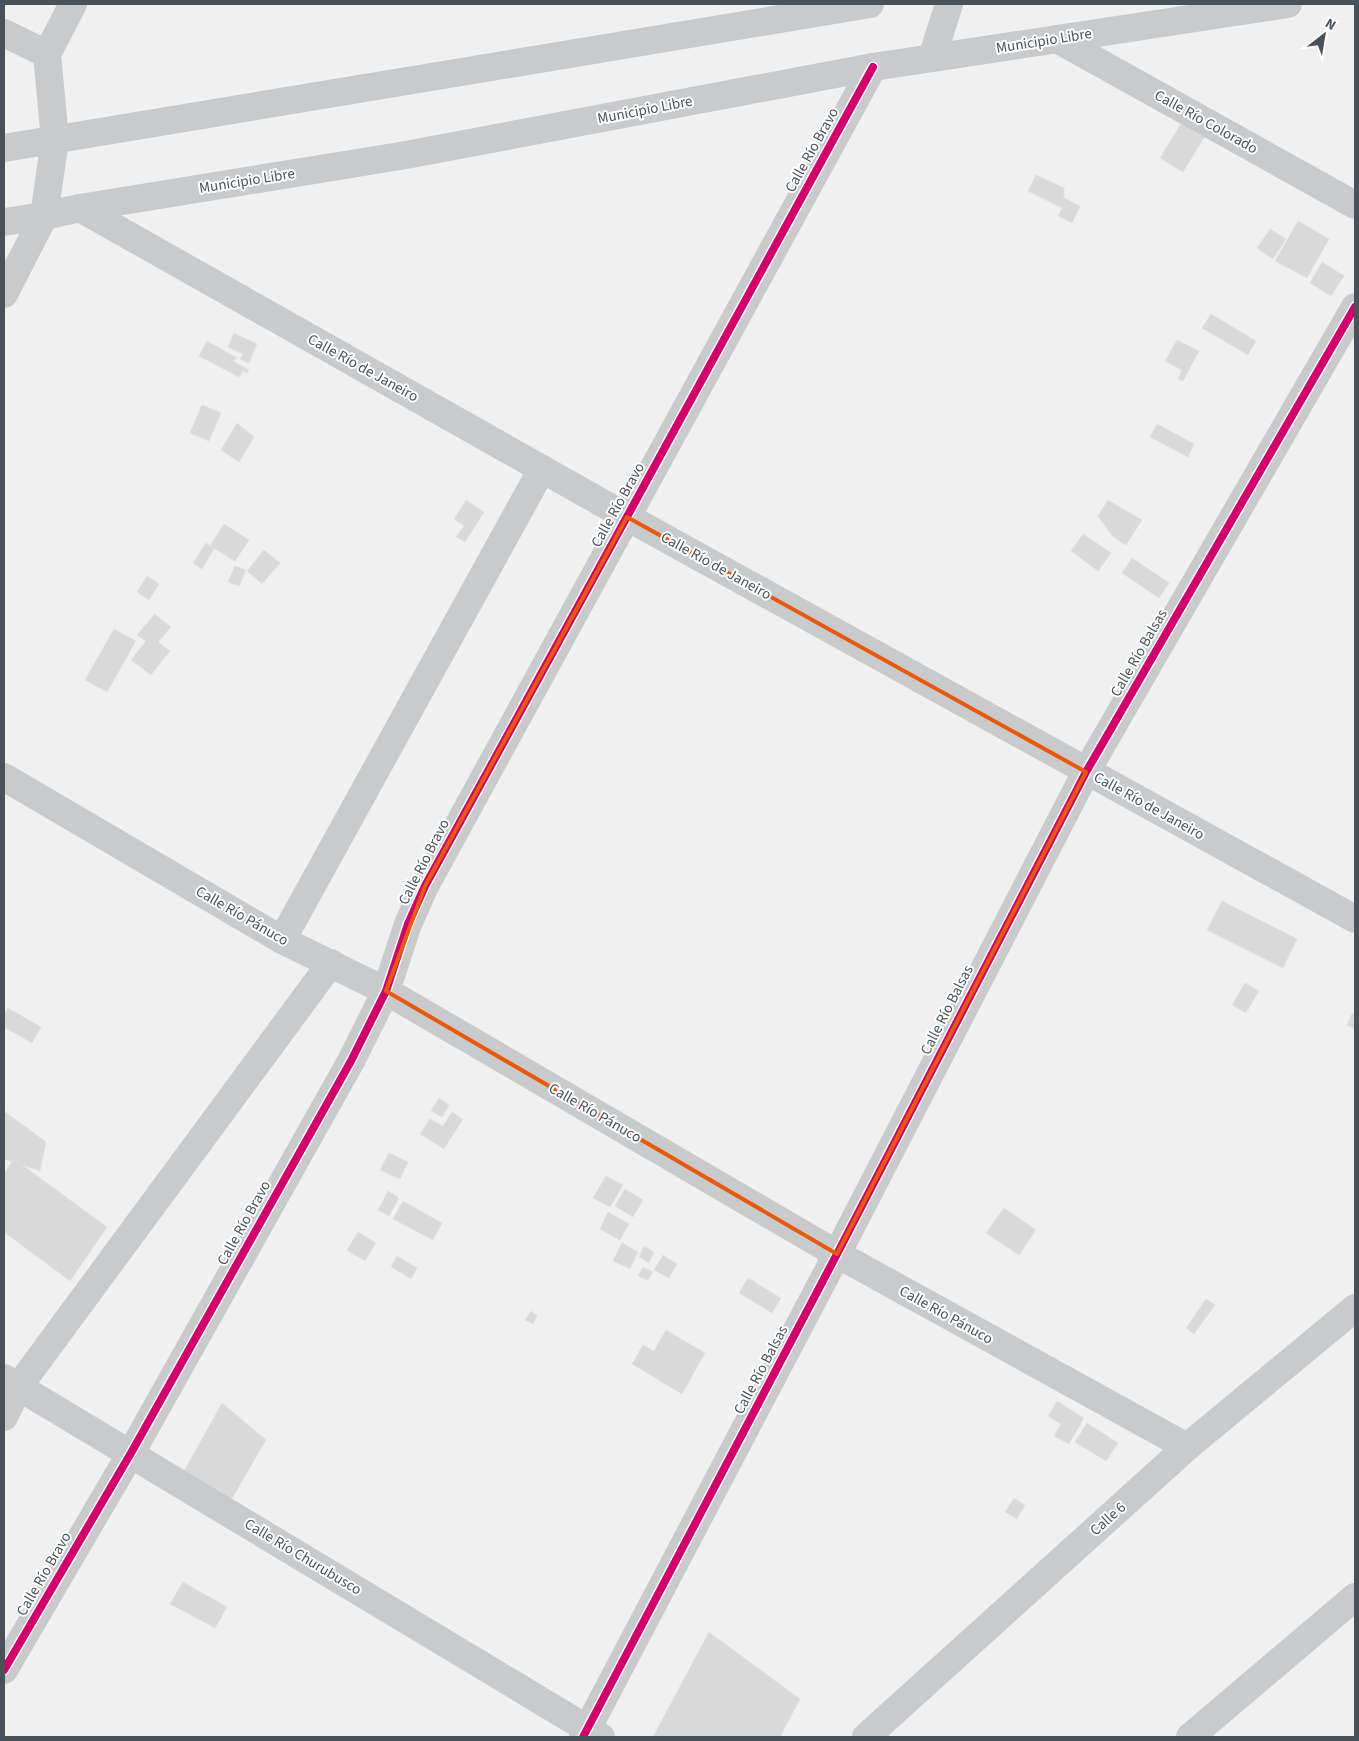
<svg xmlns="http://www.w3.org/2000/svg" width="1359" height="1741" font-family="'Source Sans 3',sans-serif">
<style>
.building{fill:#d9d9da;stroke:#e2e2e3}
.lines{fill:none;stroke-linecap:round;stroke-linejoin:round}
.minor{stroke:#c8cacc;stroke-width:28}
.cycleway-casing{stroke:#fff;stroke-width:11}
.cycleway{stroke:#d6006c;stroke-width:8}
.marked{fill:none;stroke:#e8590c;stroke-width:4;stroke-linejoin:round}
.labels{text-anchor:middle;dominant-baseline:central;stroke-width:4;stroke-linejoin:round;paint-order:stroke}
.street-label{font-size:15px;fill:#49525b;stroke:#fff}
</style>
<rect width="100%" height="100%" fill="#f0f0f0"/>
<g class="building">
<path d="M1187 114 1210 128 1183 172 1160 158Z"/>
<path d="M1036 175 1064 188V198L1080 206 1072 223 1058 216 1062 208 1028 191Z"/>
<path d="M1298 221 1329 239 1307 278 1275 261Z"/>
<path d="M1270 229 1286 239 1273 259 1257 248Z"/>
<path d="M1322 262 1344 276 1331 296 1310 283Z"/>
<path d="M1211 314 1256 341 1248 355 1202 328Z"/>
<path d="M234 333 257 344 249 363 240 359 243 354 228 347Z"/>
<path d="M1177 340 1199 351 1183 381 1178 379 1182 370 1165 361Z"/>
<path d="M207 341 237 358 233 361 249 370 247 373 243 371 239 377 199 356Z"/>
<path d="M202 405 221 413 209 441 190 433Z"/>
<path d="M237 423 254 437 239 462 221 450Z"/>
<path d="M1157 424 1194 444 1188 457 1150 437Z"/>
<path d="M466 500 484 512 465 542 456 537 464 526 454 519Z"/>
<path d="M1108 500 1142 520 1126 545 1113 537 1098 516Z"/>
<path d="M224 524 249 540 235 561 210 546Z"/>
<path d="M1083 534 1111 553 1098 571 1071 551Z"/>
<path d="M206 543 214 549 202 569 193 563Z"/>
<path d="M264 550 280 563 262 584 247 571Z"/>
<path d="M1132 558 1169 583 1159 598 1122 573Z"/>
<path d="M235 566 246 570 239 586 228 582Z"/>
<path d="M147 576 159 584 149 600 137 592Z"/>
<path d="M155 614 171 627 158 642 170 651 151 675 131 660 146 641 137 635Z"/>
<path d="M114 629 136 641 107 692 85 680Z"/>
<path d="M1222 901 1297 939 1283 968 1207 930Z"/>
<path d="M1245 983 1259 991 1246 1013 1232 1005Z"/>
<path d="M8 1008 41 1027 32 1043 4 1027V1015Z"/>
<path d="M1352 1013 1355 1015V1029L1347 1025Z"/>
<path d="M439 1098 449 1105 442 1117 431 1111Z"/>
<path d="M4 1111 46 1142 40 1171 4 1159Z"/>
<path d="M452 1112 463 1119 444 1149 420 1134 430 1119 443 1126Z"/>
<path d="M389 1153 408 1162 400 1179 380 1170Z"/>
<path d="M14 1159 107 1227 70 1281 4 1232V1174Z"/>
<path d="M606 1176 623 1185 610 1207 593 1198Z"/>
<path d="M625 1189 643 1200 633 1217 615 1206Z"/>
<path d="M388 1191 399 1198 389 1216 378 1210Z"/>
<path d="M403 1201 442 1223 433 1240 393 1219Z"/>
<path d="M1004 1208 1036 1230 1019 1255 986 1233Z"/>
<path d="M608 1212 629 1224 620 1240 600 1229Z"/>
<path d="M358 1232 376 1243 365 1261 347 1250Z"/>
<path d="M622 1243 638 1252 630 1269 613 1261Z"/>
<path d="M644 1246 654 1252 649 1263 639 1257Z"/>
<path d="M663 1255 677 1264 669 1278 654 1270Z"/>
<path d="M397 1256 417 1268 411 1279 391 1267Z"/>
<path d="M643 1267 653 1272 648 1280 638 1276Z"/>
<path d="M748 1278 781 1298 772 1313 739 1293Z"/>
<path d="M1206 1299 1215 1305 1194 1334 1186 1328Z"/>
<path d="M531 1311 537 1316 533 1324 525 1320Z"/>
<path d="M666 1330 705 1353 682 1394 632 1364 643 1345 654 1351Z"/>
<path d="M1057 1401 1084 1418 1069 1444 1054 1436 1061 1424 1048 1416Z"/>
<path d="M222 1403 266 1440 231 1500 182 1475Z"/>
<path d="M1087 1423 1118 1443 1106 1461 1075 1442Z"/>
<path d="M1014 1498 1025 1505 1017 1519 1005 1512Z"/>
<path d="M183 1582 227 1607 215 1628 170 1604Z"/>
<path d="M709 1632 800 1699 780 1737H653Z"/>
</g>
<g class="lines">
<g class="minor">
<path d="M4 33 47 54"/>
<path d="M1057 39 1355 205"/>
<path d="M932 58 949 4"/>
<path d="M4 148 870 4"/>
<path d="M80 208 627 517 1355 919"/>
<path d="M4 222 44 216 80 208 406 155 873 67 1288 4"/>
<path d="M4 294 44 216 55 140 47 54 73 4"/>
<path d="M4 777 282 940 386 991 837 1254 1187 1447"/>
<path d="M282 940 542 469"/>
<path d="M4 1378 601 1737"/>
<path d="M4 1417 19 1386 331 963"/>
<path d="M4 1670 131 1453 351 1061 386 991 408 924 425 886 873 67"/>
<path d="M583 1737 837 1254 1086 772 1355 307"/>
<path d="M866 1737 1187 1447 1355 1308"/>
<path d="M1190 1737 1355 1597"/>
</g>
<defs>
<g id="cycleway">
<path d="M4 1670 131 1453 351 1061 386 991 408 924 425 886 873 67"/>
<path d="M583 1737 837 1254 1086 772 1355 307"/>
</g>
</defs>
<use href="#cycleway" class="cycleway-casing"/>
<use href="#cycleway" class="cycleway"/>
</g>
<path class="marked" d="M627 517 1086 772 837 1254 386 991 425 886Z"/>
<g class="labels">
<g class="street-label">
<text transform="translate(1044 41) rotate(-9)">Municipio Libre</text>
<text transform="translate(645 110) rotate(-11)">Municipio Libre</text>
<text transform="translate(1206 122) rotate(29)">Calle Río Colorado</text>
<text transform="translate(812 150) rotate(-61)">Calle Río Bravo</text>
<text transform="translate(247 181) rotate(-9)">Municipio Libre</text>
<text transform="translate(363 368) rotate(29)">Calle Río de Janeiro</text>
<text transform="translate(618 505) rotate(-61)">Calle Río Bravo</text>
<text transform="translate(716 566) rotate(29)">Calle Río de Janeiro</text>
<text transform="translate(1139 653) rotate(-60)">Calle Río Balsas</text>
<text transform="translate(1149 806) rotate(29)">Calle Río de Janeiro</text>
<text transform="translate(424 862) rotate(-63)">Calle Río Bravo</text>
<text transform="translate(242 916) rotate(30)">Calle Río Pánuco</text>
<text transform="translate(947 1010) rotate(-63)">Calle Río Balsas</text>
<text transform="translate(595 1113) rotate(30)">Calle Río Pánuco</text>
<text transform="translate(244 1223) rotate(-61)">Calle Río Bravo</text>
<text transform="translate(946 1315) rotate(29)">Calle Río Pánuco</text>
<text transform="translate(761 1370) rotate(-62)">Calle Río Balsas</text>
<text transform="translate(1108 1519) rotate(-42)">Calle 6</text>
<text transform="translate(303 1557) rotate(31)">Calle Río Churubusco</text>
<text transform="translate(44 1574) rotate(-60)">Calle Río Bravo</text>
</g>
</g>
<rect width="1359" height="1741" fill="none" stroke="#49525b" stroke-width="10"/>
<g transform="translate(1324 35) rotate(31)" stroke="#ffffff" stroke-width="4" paint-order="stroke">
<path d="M0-4L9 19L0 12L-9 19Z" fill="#49525b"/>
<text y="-8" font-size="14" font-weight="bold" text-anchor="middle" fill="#49525b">N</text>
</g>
</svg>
